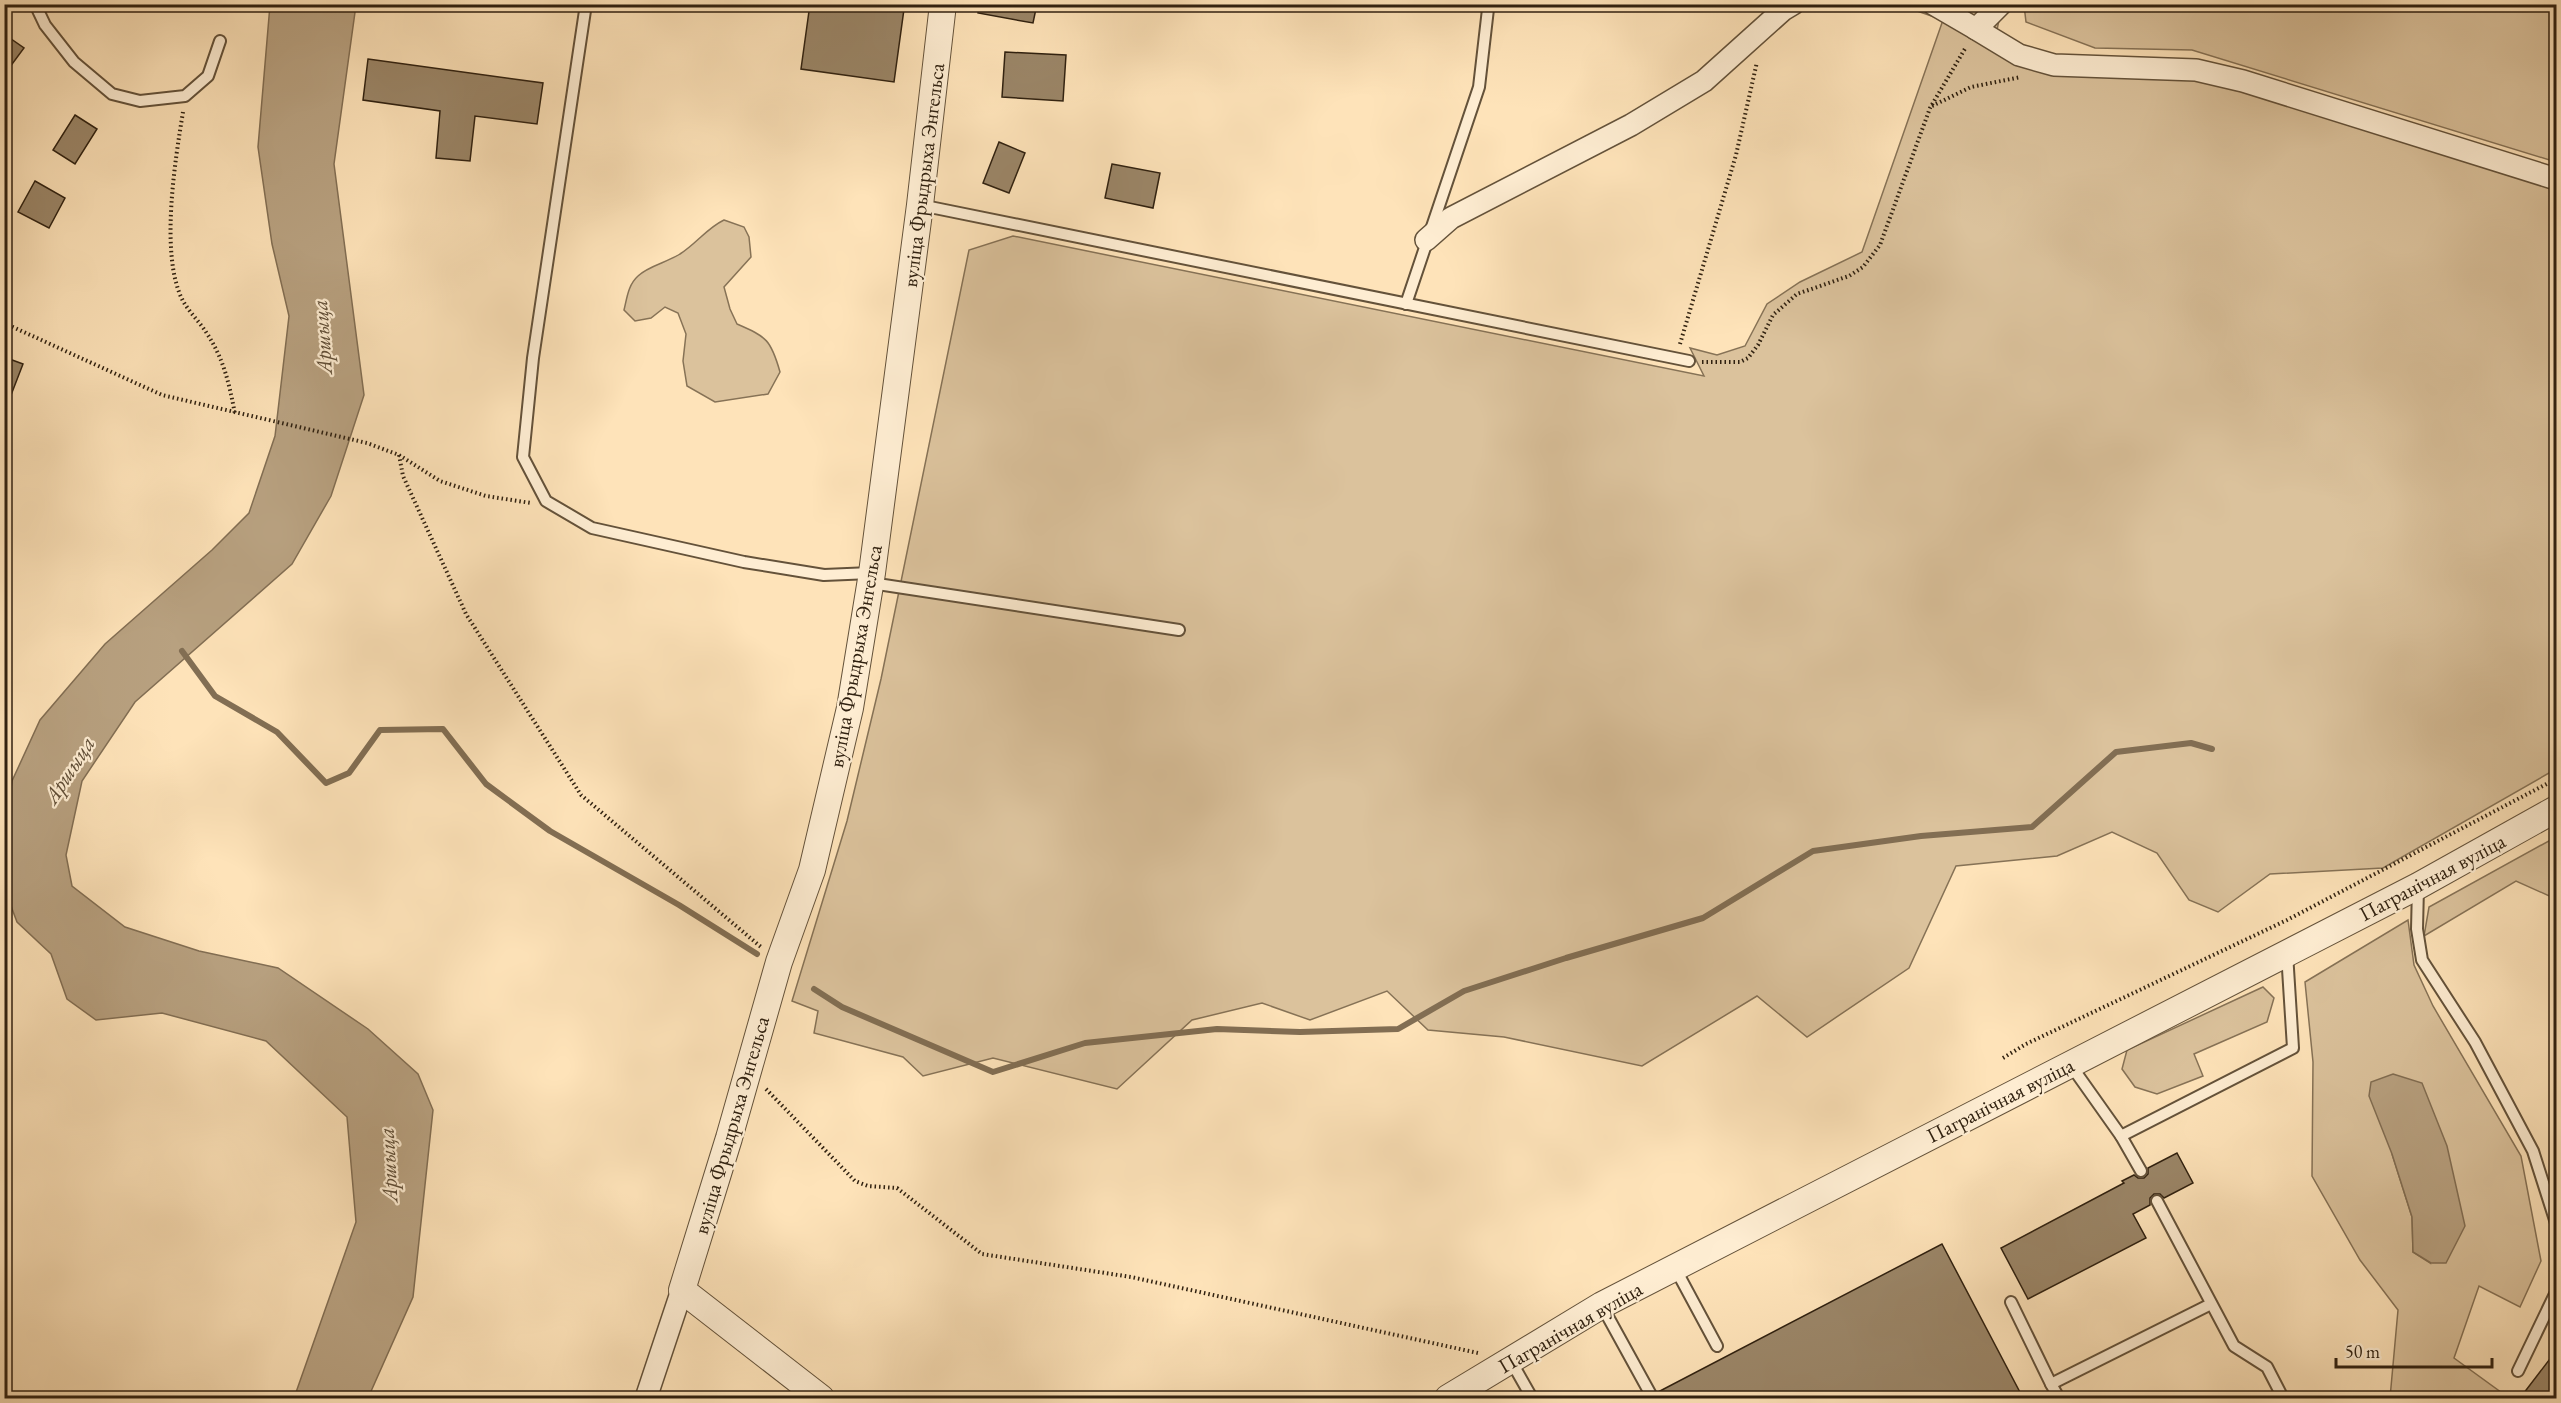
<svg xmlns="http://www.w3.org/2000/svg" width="2561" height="1403" font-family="'EB Garamond',serif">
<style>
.green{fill:#dbc29c;stroke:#867256;stroke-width:1.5;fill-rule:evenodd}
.water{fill:#b8a180;stroke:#826e53;stroke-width:1.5}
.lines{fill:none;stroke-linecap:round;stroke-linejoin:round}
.stream{stroke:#826e53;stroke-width:6}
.building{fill:#9b8668;stroke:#302110;stroke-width:1.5}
.service-casing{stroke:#64523a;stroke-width:14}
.minor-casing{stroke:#64523a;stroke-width:24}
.tertiary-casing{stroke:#64523a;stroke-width:28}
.path{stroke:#302110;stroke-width:4;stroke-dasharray:1.5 3;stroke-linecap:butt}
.service{stroke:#feedd2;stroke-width:10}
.minor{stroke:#feedd2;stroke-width:21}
.tertiary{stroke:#feedd2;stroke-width:26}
.labels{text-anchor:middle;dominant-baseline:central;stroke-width:4.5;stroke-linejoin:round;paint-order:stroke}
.street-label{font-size:21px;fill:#302110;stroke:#feedd2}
.water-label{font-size:22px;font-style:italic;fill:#604e37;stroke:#feedd2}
</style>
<rect width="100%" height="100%" fill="#fee3b9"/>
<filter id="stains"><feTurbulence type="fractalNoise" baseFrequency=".00333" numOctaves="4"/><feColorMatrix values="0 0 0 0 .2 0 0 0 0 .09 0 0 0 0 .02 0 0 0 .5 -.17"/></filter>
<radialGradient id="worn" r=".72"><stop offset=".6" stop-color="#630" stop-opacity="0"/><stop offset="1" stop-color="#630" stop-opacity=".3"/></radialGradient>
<g class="green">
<path d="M1897 4 2002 5 1995 40 2078 66 2190 71 2556 187V769L2383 868 2270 874 2218 912 2189 900 2157 853 2112 832 2057 856 1956 866 1909 968 1807 1037 1757 996 1642 1066 1504 1037 1428 1030 1387 991 1310 1020 1262 1003 1192 1020 1117 1089 993 1058 923 1076 903 1057 814 1033 818 1011 792 1001 847 821 881 679 969 250 1013 236 1704 376 1690 348 1717 355 1745 346 1767 304 1800 282 1862 252 1943 20Z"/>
<path d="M2024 5H2556V162L2192 50 2095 48 2026 22Z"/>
<path d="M724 220 744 227 749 237 751 257 724 287 730 309 737 324C767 337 771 340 780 372L768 394 715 402 687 386 683 361 686 334 678 313 665 307 651 318 635 321 624 310C627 298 628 285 638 276 648 266 668 262 680 254 696 244 707 228 724 220Z"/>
<path d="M2556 837V899L2516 881 2424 936 2429 907Z"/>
<path d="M2408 920 2414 965 2433 1006 2521 1156 2541 1261 2520 1307 2479 1286 2454 1358 2509 1398H2390L2398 1310 2360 1260 2312 1176 2313 1062 2305 982ZM2392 1154 2430 1263 2413 1252 2412 1217Z"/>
<path d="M2263 987 2274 998 2267 1022 2194 1054 2203 1076 2157 1094 2135 1087 2122 1069 2127 1050Z"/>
</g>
<g class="water">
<path d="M270 5H356L334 164 364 395 331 496 292 564 135 702 82 781 66 855 72 886 125 927 199 951 278 968 368 1029 418 1074 433 1110 413 1297 368 1398H294L356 1222 347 1117 266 1041 162 1013 96 1020 67 999 51 954 17 922 5 890V826L12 781 40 720 105 644 212 550 249 513 275 436 289 316 272 244 258 147Z"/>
<path d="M2393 1074 2422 1083 2447 1146 2465 1226 2446 1263H2431L2413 1252 2412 1217 2392 1154 2369 1096 2371 1082Z"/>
</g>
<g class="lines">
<g class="stream">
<path d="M182 651 215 696 277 732 326 783 349 773 380 730 443 729 486 784 550 831 679 905 757 954"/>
<path d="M814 989 842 1007 993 1072 1085 1043 1217 1029 1300 1032 1398 1029 1464 991 1566 958 1703 918 1813 851 1921 836 2032 827 2116 752 2191 743 2212 749"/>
</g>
</g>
<g class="building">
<path d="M810 4H873L904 9 894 82 801 69Z"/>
<path d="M979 4H1037L1033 23 978 13Z"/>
<path d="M4 34 24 48 4 75Z"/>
<path d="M1005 52 1066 55 1063 101 1002 97Z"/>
<path d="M368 59 543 83 537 124 475 116 470 161 436 158 440 111 363 100Z"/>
<path d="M75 115 97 129 75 164 53 150Z"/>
<path d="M999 142 1025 153 1009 193 983 183Z"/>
<path d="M1112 164 1160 173 1153 208 1105 198Z"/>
<path d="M35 181 65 198 49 228 18 212Z"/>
<path d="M4 357 23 364 6 408H4Z"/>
<path d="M2177 1153 2193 1183 2164 1198 2160 1194H2154L2150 1198V1205L2133 1214 2146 1238 2028 1299 2001 1248 2124 1183 2122 1181 2134 1175 2138 1178H2144L2148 1174V1168Z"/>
<path d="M1942 1244 2023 1398H1658V1392Z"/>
<path d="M2556 1351V1398H2520Z"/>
</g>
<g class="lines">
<defs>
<g id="service">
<path d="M35 4 45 25 74 62 112 94 140 101 185 96 208 76 220 41"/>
<path d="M586 4 533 358 523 457 546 501 592 528 744 562 824 575 871 573"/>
<path d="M920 205 1689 361"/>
<path d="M1406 304 1479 87 1488 9 1486 4"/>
<path d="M871 583 1179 630"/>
<path d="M2418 887 2417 929 2422 960 2475 1042 2533 1151 2556 1223"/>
<path d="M2070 1064 2121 1136 2293 1048 2287 953"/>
<path d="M2121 1136 2141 1171"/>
<path d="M2157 1201 2234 1346 2267 1367 2283 1398"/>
<path d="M1675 1268 1717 1346"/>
<path d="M2011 1302 2051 1384"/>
<path d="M1602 1306 1651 1395"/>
<path d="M1511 1361 1532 1398"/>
<path d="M2518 1371 2556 1292"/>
<path d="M2059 1398 2051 1384 2211 1304"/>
</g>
<g id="minor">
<path d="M1933 4 1976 29"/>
<path d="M2001 4 1976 29 2019 55 2054 65 2196 70 2243 81 2556 179"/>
<path d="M1426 240 1451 218 1631 125 1704 81 1783 10 1793 4"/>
<path d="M646 1398 682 1290"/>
</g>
<g id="tertiary">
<path d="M821 1398 682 1290 729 1138 779 962 812 870 850 708 872 573 920 205 943 4"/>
<path d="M1448 1398 1602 1305 2418 886 2556 809"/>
</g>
</defs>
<use href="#service" class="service-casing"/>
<use href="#minor" class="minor-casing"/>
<use href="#tertiary" class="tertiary-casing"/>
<g class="path">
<path d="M1932 106 1971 87 2021 77"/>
<path d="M183 112C175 161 160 254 182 299 188 311 199 321 206 332 224 359 229 383 235 414"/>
<path d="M4 323 162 395 367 443 399 455 440 481 486 496 531 503"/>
<path d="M1680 344 1736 155 1757 62"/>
<path d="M1702 362H1740L1748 358 1758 345 1773 315 1797 294 1849 276 1863 267 1880 245 1930 108 1966 47"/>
<path d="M399 455 403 476 466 614 581 795 761 947"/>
<path d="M2003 1058 2026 1044 2287 920 2556 779"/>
<path d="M766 1089 855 1181 868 1186 897 1188 982 1254 1131 1277 1478 1353"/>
</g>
<use href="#service" class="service"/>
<use href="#minor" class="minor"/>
<use href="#tertiary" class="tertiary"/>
</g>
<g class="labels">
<g class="street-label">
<text transform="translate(923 175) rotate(-83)">вуліца Фрыдрыха Энгельса</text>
<text transform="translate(855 656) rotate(-80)">вуліца Фрыдрыха Энгельса</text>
<text transform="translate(2432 877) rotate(-28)">Пагранічная вуліца</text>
<text transform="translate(2000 1100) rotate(-27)">Пагранічная вуліца</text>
<text transform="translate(731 1125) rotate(-74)">вуліца Фрыдрыха Энгельса</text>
<text transform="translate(1570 1327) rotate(-30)">Пагранічная вуліца</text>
</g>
<g class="water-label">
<text transform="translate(322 337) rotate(-94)">Аршыца</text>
<text transform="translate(69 770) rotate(-57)">Аршыца</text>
<text transform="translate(388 1165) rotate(-93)">Аршыца</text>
</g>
</g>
<rect width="2561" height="1403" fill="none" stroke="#fee3b9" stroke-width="24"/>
<rect x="6" y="6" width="2549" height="1391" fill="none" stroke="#302110" stroke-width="3"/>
<rect x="12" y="12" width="2537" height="1379" fill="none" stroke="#302110" stroke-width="1.5"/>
<path d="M2336 1358v9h156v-9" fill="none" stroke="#302110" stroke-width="3"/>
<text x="2345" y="1358" font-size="18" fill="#302110" stroke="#feedd2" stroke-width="4.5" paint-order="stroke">50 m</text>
<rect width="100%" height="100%" filter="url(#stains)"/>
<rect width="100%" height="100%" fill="url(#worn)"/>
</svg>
